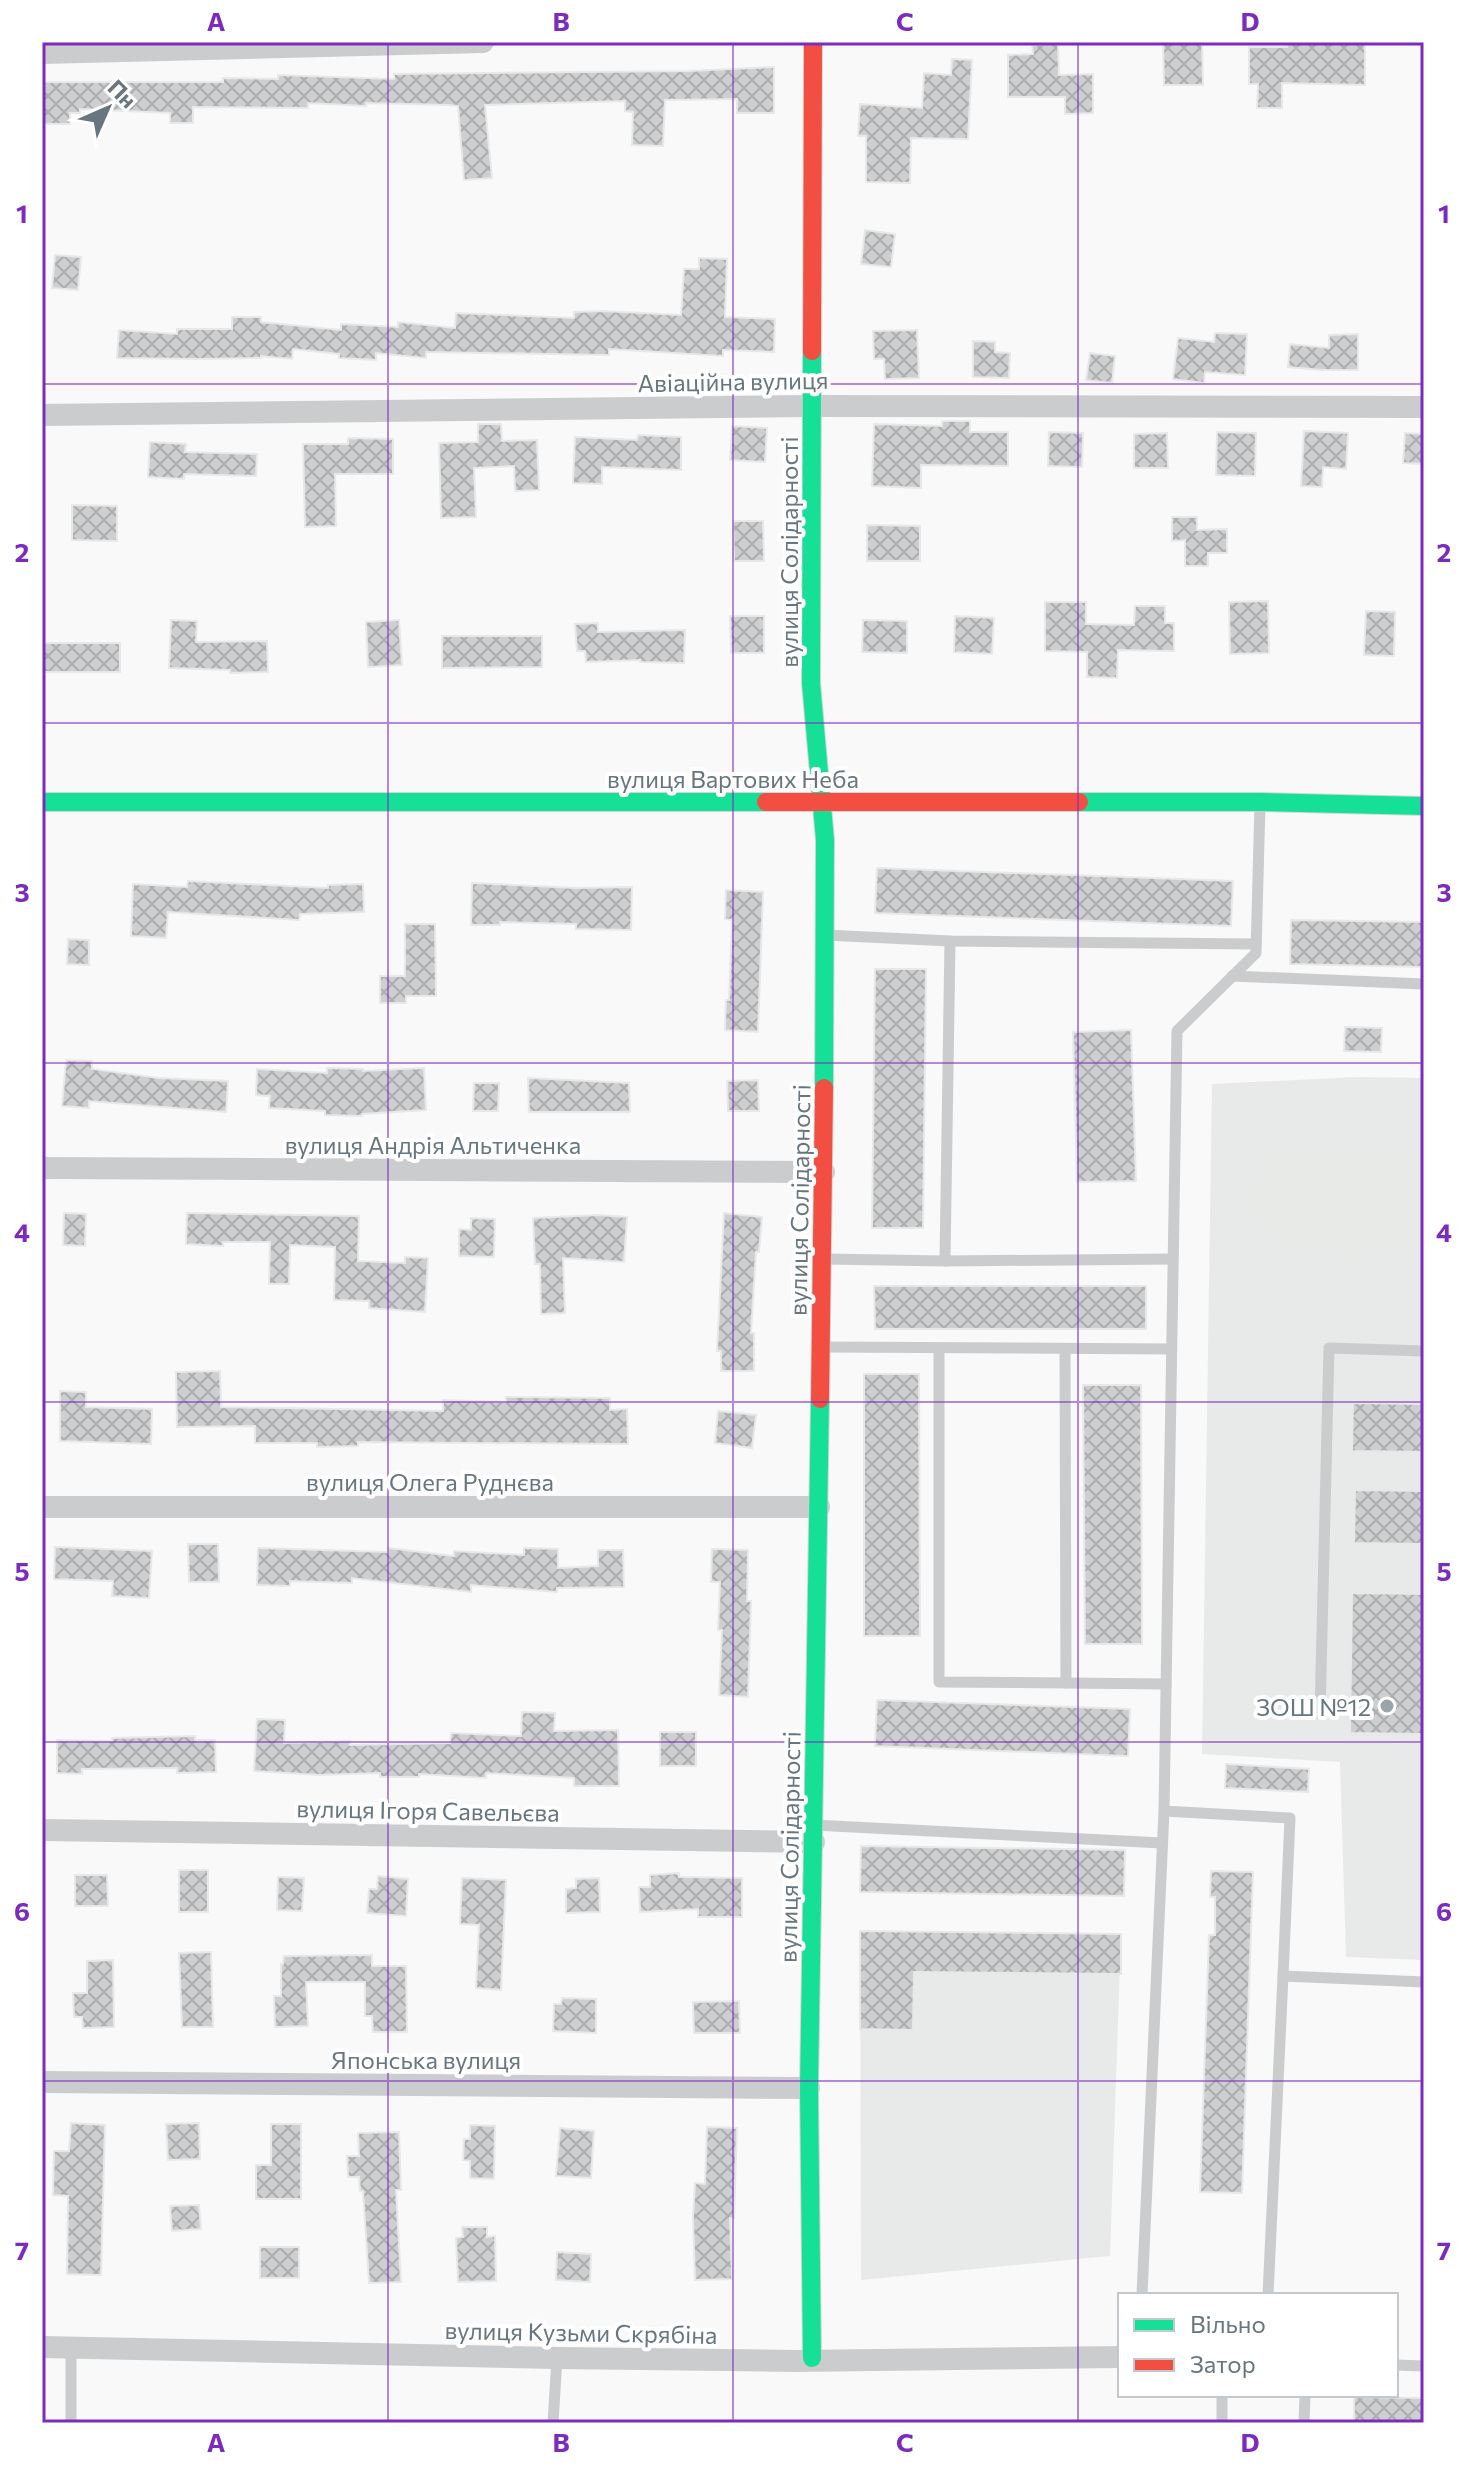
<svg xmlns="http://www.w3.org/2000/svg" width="1466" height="2465" font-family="Commissioner,sans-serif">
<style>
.built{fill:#e8e9e9}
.green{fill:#e8eae7}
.building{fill:url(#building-cross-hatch);stroke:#e8e8e8;stroke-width:2}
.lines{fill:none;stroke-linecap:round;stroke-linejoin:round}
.fast-casing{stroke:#d4d5d6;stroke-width:20}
.jam-casing{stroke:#d4d5d6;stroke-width:20}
.lane{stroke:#cacccd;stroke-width:11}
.street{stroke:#cacccd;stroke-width:22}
.fast{stroke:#16e098;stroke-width:18}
.jam{stroke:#f24e42;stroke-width:18}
.grid{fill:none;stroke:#7b2cbf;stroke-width:2;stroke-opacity:0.55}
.poi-dot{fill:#9ba4aa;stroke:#fff;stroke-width:3}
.labels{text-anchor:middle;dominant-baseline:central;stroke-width:8;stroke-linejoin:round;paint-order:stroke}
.street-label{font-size:24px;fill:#68767f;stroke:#fff}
.poi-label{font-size:24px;fill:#68767f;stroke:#fff;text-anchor:end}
.neatline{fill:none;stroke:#7b2cbf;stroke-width:3}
.grid-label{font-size:26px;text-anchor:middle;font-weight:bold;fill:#7b2cbf}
</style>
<defs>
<pattern id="building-cross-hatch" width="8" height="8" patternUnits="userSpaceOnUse" patternTransform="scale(2)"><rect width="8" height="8" fill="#cecfd0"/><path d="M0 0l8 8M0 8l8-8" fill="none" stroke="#abadae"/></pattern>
</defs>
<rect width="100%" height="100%" fill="#f9f9f9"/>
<g class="built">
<path d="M1358 1077 1424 1078V1960L1346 1957 1340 1762 1202 1754 1212 1084Z"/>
<path d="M860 1931 1121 1934 1110 2256 861 2280Z"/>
</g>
<path class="green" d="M1304 1147 1424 1148V1253C1391 1253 1304 1261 1278 1244 1245 1223 1246 1162 1286 1148 1291 1146 1299 1147 1304 1147Z"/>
<g class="building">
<path d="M1163 42H1202L1203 85H1164Z"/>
<path d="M1287 42H1365V85L1282 83V108H1257L1258 84H1249V47H1287Z"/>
<path d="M1058 44 1059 75 1093 74V113L1065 114V97H1008V55L1033 54 1032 45Z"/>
<path d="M952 59 972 60 968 139 911 138 910 183 866 182V136H858L860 104 922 108 924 73 951 75Z"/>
<path d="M774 67V113H737V99L665 100 663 146 632 145 633 112 625 111V101L485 105 492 178 464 180 458 106 448 105 366 103V106L308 103V108L193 107V123H170V113L80 109V113H70V124H42V82H223V78L278 79V75L394 79V74L689 71Z"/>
<path d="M865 230 895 234 891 267 861 264Z"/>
<path d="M55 255 81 257 78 290 52 288Z"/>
<path d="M699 258 727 259 725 317 775 319 774 352 723 350V356L609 349V355L426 352V358L376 353V360L339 358V354L293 349 292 359 261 356V358L199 359 117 358 119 330 177 334V329H232V317H261V322L341 330V324L398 327V322L455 328 456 313 574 318V312L603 311 681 315 684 269H699Z"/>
<path d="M917 330 919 378 885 379 884 359H874L873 331Z"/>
<path d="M1215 333 1247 334 1245 375 1205 372 1204 383 1173 379 1178 338 1214 342Z"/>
<path d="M1358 334V370H1322L1288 367 1290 344 1329 348V335Z"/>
<path d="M973 341 995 342V352L1010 353 1009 378 973 377Z"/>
<path d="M1090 353 1115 356 1112 383 1086 380Z"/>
<path d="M942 421H970V432H1008V466L921 465V488L872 486 874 424 942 426Z"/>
<path d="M478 424H501L502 441 537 440 539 490 515 491 514 466 474 468 476 517 441 518 439 443 478 442Z"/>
<path d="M732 426 767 428 765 462 730 460Z"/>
<path d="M1304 431 1348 433 1346 469 1323 467 1322 487 1301 486Z"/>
<path d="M1049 432 1083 433 1082 467 1048 466Z"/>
<path d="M1217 432 1256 433 1255 476 1216 475Z"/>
<path d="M1167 433 1168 468H1134V434Z"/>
<path d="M1405 433 1424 434V464L1403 463Z"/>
<path d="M638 435 681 437V470L602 467V484L573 483 575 437 637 440Z"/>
<path d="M348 438 393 439V474H335L336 526 305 527 303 444H348Z"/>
<path d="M150 442 186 444 185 452 257 454 256 476 184 474V479L148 477Z"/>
<path d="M72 505 117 506V541L72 540Z"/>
<path d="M1172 517H1197V530L1227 529V553H1208V566H1185V540L1172 541Z"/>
<path d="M733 521H763L764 561H734Z"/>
<path d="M867 525 920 526V561H867Z"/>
<path d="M1268 601 1269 653 1230 654 1229 602Z"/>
<path d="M1045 602H1086V624L1134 625 1135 606H1165V623H1174V651L1118 650 1117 678 1087 677V652L1045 651Z"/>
<path d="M1366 611 1395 612 1394 656 1364 655Z"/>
<path d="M730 616H764V653H731Z"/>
<path d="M955 616 994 618 992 654 954 652Z"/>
<path d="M171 620 197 621 196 642 267 641 268 672 230 673V670L169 668Z"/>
<path d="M399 620 402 665 368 667 366 622Z"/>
<path d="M863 620 907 621V653L862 652Z"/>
<path d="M598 623V632L685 630 684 663 640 662V660L586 662 585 651H577L575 624Z"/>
<path d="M442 636H542V667L442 668Z"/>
<rect x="42" y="643" width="78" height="29"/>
<path d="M877 868 1233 881 1231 926 875 913Z"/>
<path d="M188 881 328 888V885L363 884 364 912 300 914 299 920 168 912 166 938 131 936 133 884 187 887Z"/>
<path d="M472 883 576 888 632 887 631 930 576 929V924L500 922V925H471Z"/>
<path d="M726 890 763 892 758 1032 725 1030 726 1000H729L732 920 725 919Z"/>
<path d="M1291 920 1424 922V967L1290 964Z"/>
<path d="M405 924H435L436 996H406V1003H380V976H405Z"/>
<path d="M68 939 89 940V965L67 964Z"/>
<path d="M875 969H926L923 1228H872Z"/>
<path d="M1345 1027 1382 1028 1381 1052 1344 1051Z"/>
<path d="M1131 1030 1136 1181 1077 1182 1073 1032Z"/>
<path d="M66 1060 92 1061V1069L158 1078 228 1081 226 1112 89 1101V1108L62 1106Z"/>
<path d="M327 1068 363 1069V1071L424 1068 426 1110 362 1114V1116L325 1115V1111L269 1108 270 1096 256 1095 257 1069 327 1073Z"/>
<path d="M528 1078 629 1083 630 1112H529Z"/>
<path d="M758 1080 759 1111H728L727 1081Z"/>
<path d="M474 1083H499L498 1111H473Z"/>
<path d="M64 1213 86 1214 85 1246 63 1245Z"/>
<path d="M187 1213 359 1216 358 1261 405 1263V1257L428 1258 425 1312 369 1308V1301L334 1300 335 1247 290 1245 289 1284H269L270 1242H223V1246L186 1244Z"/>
<path d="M724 1213 762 1217 759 1252H756L751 1333H754V1371H721V1351H717Z"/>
<path d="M598 1215 627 1217 624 1262 563 1258 565 1313 541 1314 540 1264H535L533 1218Z"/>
<path d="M471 1218 495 1219 494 1257 459 1256V1229L471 1230Z"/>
<path d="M874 1286H1146V1329H875Z"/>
<path d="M220 1371 221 1407 443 1411V1400L506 1402V1397L610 1398V1410L627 1409 628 1444 358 1442V1446L317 1447V1443H255V1426L177 1427 176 1372Z"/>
<path d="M864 1374H919L920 1636H864Z"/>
<path d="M1083 1385H1141L1142 1644H1085Z"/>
<path d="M60 1391 86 1392V1407L152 1409 151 1444 60 1441Z"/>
<path d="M1353 1403 1424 1404V1452L1352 1451Z"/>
<path d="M718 1411 756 1415 752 1448 715 1443Z"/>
<path d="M1355 1490 1424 1491V1544L1354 1543Z"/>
<path d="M188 1544H218L219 1582H189Z"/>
<path d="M55 1547 152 1551 149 1598 112 1596 113 1581 54 1579Z"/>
<path d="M258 1548 388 1552V1548L454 1556V1551L524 1555V1548L558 1549V1568L598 1566V1550H623L624 1587 557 1588V1592L471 1585V1592L352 1578V1583L290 1581V1586L257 1585Z"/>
<path d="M712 1549 748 1550 747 1601H751L748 1697 719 1695 722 1630H718L720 1582H711Z"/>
<path d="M1352 1593 1424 1594V1734L1350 1733Z"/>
<path d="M877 1700 1130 1709 1128 1756 875 1746Z"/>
<path d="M522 1712 555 1713 554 1731 618 1730 619 1786H574V1778L486 1773V1778L419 1774V1777H380V1773L319 1775 254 1771 257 1719 285 1720 284 1743 350 1741V1745L450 1743 451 1733 521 1736Z"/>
<rect x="660" y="1732" width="36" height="34"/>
<path d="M195 1736V1740H215L216 1772 177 1773V1768L82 1769V1774L57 1773V1740L112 1741V1738Z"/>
<path d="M1226 1764 1309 1769 1308 1792 1225 1788Z"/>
<path d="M861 1846 1125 1850 1124 1896 860 1892Z"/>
<rect x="179" y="1870" width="29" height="42"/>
<path d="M1211 1871 1253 1872 1242 2193 1200 2192 1209 1935H1215V1897H1210Z"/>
<path d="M679 1873V1877L742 1878V1917H698V1909L640 1912 639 1887H650V1875Z"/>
<path d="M75 1875H107L108 1906H75Z"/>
<path d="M378 1876 408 1879 406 1916 367 1913 369 1889H377Z"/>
<path d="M278 1877 304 1878 302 1911 277 1910Z"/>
<path d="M462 1878 506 1880 501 1990 476 1988 479 1925 460 1924Z"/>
<path d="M599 1878 600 1912 566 1913V1889L576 1888V1879Z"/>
<path d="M860 1931 1121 1934V1974L914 1972 913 2030 860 2029Z"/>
<path d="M211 1952 213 2027H182L179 1953Z"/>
<path d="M372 1955V1966H406L407 2032H373L372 2016H365V1982H306L308 2026 275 2027 274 1996H281V1964H283L284 1956Z"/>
<path d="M113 1960 114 2027 83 2028 82 2017H74L73 1993H87V1961Z"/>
<path d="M562 1998 596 1999V2033L553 2031 554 2004H561Z"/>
<path d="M739 2001 740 2033H694L693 2002Z"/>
<path d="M71 2123 105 2125 101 2275 67 2274 68 2196 53 2195 54 2151H69Z"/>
<path d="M199 2123 200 2159 168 2160 166 2124Z"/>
<path d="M271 2124H301V2199H256V2165H271Z"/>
<path d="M470 2125 495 2126 494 2179 470 2178V2161L463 2160 464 2139H470Z"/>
<path d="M707 2127 737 2128 734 2218H730L732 2279 695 2280 693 2217 695 2183 705 2184Z"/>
<path d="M560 2128 594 2131 591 2178 556 2176Z"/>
<path d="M399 2132 401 2190H396L401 2282 369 2283 363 2191H360L359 2177H348L347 2156H359L358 2133Z"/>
<path d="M199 2205 201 2229 172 2231 170 2206Z"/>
<path d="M462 2227H487V2237L495 2236 496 2281 458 2282 456 2238 463 2237Z"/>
<rect x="260" y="2247" width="39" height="31"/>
<path d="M557 2252 591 2254 590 2282 556 2280Z"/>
<path d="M1354 2397 1424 2398V2423H1354Z"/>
</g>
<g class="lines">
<defs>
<g id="fast">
<path d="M812 351 811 683 825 840 824 1088"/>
<path d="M42 802H766"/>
<path d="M1079 802H1260L1424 806"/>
<path d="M812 2358 809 2088 820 1399"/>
</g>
<g id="jam">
<path d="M812 351 813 42"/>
<path d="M766 802H1079"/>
<path d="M820 1399 824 1088"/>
</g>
</defs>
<use href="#fast" class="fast-casing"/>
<use href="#jam" class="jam-casing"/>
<g class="lane">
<path d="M1260 803 1256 953 1177 1031 1164 1811 1290 1818 1283 1976 1424 1982"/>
<path d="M825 935 950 941 1256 944"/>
<path d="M950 941 945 1261 1173 1259"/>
<path d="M1232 976 1424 984"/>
<path d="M826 1259 945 1261"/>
<path d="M824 1347 1171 1349"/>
<path d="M939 1348V1682L1066 1683 1065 1349"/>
<path d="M1066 1683 1166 1684"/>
<path d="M1320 1714 1329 1348 1424 1351"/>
<path d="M814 1825 1162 1843"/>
<path d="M1142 2295 1164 1811"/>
<path d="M1268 2295 1283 1976"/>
<path d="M1396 2365 1424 2366"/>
<path d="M71 2423V2348"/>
<path d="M553 2423 557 2358"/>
<path d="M1222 2423V2395"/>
<path d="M1304 2423 1305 2395"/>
</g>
<g class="street">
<path d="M42 53 483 42"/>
<path d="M42 415 813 406 1424 407"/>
<path d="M42 1168 824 1172"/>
<path d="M42 1507H819"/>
<path d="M42 1830 814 1842"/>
<path d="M42 2082 809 2088"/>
<path d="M42 2347 557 2358 797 2361 1120 2357"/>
</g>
<use href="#fast" class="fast"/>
<use href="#jam" class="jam"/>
</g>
<path class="grid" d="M388 42V2423M733 42V2423M1078 42V2423M42 384H1424M42 723H1424M42 1063H1424M42 1402H1424M42 1742H1424M42 2081H1424"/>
<circle class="poi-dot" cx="1387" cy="1706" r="8"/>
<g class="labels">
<g class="street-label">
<text transform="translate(733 381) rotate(-1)">Авіаційна вулиця</text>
<text transform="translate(788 552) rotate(-90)">вулиця Солідарності</text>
<text x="733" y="778">вулиця Вартових Неба</text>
<text x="433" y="1144">вулиця Андрія Альтиченка</text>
<text transform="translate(799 1200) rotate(-89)">вулиця Солідарності</text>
<text x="430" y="1481">вулиця Олега Руднєва</text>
<text transform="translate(428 1810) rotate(1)">вулиця Ігоря Савельєва</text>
<text transform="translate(789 1847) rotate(-89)">вулиця Солідарності</text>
<text x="426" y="2059">Японська вулиця</text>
<text transform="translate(581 2332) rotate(1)">вулиця Кузьми Скрябіна</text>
</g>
<g class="poi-label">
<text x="1371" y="1706">ЗОШ №12</text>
</g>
</g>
<rect width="1466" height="2465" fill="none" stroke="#ffffff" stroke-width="88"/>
<rect x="1118" y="2293" width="280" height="104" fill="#ffffff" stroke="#c3c8cc" stroke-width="2"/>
<rect x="1134" y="2319" width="40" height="12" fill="#16e098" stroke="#c3c8cc" stroke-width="2"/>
<text x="1190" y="2333" font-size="24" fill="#68767f">Вільно</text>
<rect x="1134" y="2359" width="40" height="12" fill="#f24e42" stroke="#c3c8cc" stroke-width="2"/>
<text x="1190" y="2373" font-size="24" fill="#68767f">Затор</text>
<g transform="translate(108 108) rotate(45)" stroke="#ffffff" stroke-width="6" paint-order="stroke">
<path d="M0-6L14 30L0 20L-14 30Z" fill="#68767f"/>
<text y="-12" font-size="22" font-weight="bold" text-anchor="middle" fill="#68767f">Пн</text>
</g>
<rect x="44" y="44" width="1378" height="2377" class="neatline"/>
<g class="grid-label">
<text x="216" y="31">A</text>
<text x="561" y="31">B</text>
<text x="905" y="31">C</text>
<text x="1250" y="31">D</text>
<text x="22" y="223">1</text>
<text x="1444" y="223">1</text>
<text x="22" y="562">2</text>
<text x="1444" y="562">2</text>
<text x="22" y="902">3</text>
<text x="1444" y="902">3</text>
<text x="22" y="1242">4</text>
<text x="1444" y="1242">4</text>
<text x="22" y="1581">5</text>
<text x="1444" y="1581">5</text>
<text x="22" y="1921">6</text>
<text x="1444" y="1921">6</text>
<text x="22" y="2260">7</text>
<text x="1444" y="2260">7</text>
<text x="216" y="2452">A</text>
<text x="561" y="2452">B</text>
<text x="905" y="2452">C</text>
<text x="1250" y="2452">D</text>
</g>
</svg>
